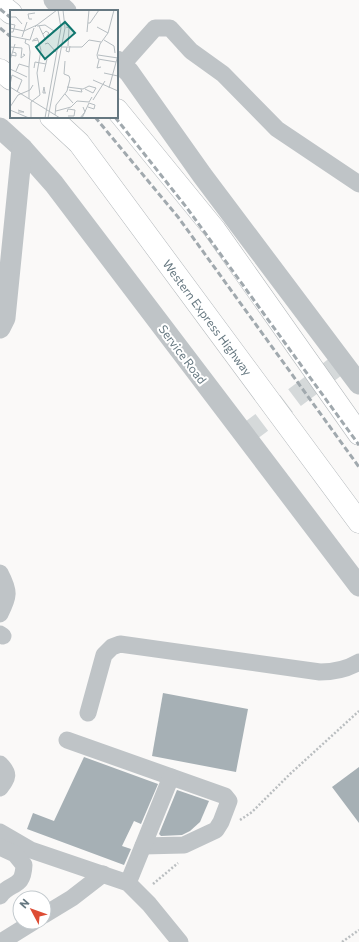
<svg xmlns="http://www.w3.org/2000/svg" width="359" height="942" font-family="Commissioner,sans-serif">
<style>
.building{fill:#a6b0b5}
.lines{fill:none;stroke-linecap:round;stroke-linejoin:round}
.tertiary-tunnel{stroke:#d5d9da;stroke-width:21;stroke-dasharray:21 10;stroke-linecap:butt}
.trunk-casing{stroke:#b3b8bb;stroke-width:23}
.path{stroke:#babec0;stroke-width:2.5;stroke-dasharray:2 2;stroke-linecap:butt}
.minor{stroke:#bfc4c7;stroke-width:17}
.tertiary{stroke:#bfc4c7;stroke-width:21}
.trunk{stroke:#fff;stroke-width:22}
.rail{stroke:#a1a9ae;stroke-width:3;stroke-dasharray:6 3;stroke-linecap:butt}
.labels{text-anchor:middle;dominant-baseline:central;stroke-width:4;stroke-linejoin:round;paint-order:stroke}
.street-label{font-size:12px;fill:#667881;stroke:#fff}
.inset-road{fill:none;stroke:#b6bdc1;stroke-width:1}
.view{fill:#0f766e;fill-opacity:0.15;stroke:#0f766e;stroke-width:2}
.inset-edge{fill:none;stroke:#667881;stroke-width:2}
</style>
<rect width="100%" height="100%" fill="#faf9f8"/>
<g class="building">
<path d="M163 693 248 709 236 772 152 756Z"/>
<path d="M84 757 158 784 141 824 134 821 122 846 131 849 124 865 27 829 33 813 54 821Z"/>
<path d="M359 767V823L332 787Z"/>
<path d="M177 790 209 801 200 822 190 831 182 835 161 836 159 834Z"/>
</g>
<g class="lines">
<path class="tertiary-tunnel" d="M245 435 342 362"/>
<defs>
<g id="trunk">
<path d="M0 4 11 13"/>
<path d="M0 70 11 79"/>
<path d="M117 110 215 230 359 434"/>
<path id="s1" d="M51 117 79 143 359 522"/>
</g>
</defs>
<use href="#trunk" class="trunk-casing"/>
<g class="path">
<path d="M240 820 252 812 290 774 359 711"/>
<path d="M153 884 178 863"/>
<path d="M342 942 359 930"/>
</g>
<g class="minor">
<path d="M122 65 155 28H170L191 51 223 74 277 129 359 184"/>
<path d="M0 573C10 592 9 596 0 614"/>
<path d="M0 634 3 636"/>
<path d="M88 713 104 655 112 647 120 644 320 672C335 672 347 669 359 662"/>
<path d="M67 740 225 796 229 801 221 822 216 830 184 845 143 846"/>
<path d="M0 764C10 774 8 777 0 788"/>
<path d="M0 832 31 850 128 883 149 904 180 942"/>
<path d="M0 847 15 854 24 865C23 890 10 881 0 896"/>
<path d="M128 883 171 777"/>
<path d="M44 915 72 898 103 874"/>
<path d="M1 942 33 922"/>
</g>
<g class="tertiary">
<path d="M54 0 66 11"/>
<path d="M117 61 129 72 202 175 359 384"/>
<path d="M0 128 22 148 54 184 359 586"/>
<path d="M0 328 5 318 22 148"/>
</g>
<use href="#trunk" class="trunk"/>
<g class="rail">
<path d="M0 9 11 18"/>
<path d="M0 28 11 37"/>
<path d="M95 117 178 217 359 467"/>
<path d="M115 117 187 208 359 445"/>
</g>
</g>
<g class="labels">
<g class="street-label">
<text stroke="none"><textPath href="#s1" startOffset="255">Western Express Highway</textPath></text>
<text transform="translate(183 354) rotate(53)">Service Road</text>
</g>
</g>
<g transform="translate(10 10)">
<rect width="108" height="108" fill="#faf9f8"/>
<path class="inset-road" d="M104 0 98 23 90 34 87 45 88 49 106 52M0 7H6L12 14M22 9H19L18 4 25 3M78 13H80L89 0M0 14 5 15 3 22H0M27 15 47 0M27 16 35 15 44 21 51 16M29 16 35 29M56 17 59 18 58 36M87 17 98 23M0 18 14 21 27 15 25 17M0 21V26L20 30 24 18M77 22 79 0M33 24 36 21 39 23 35 29M12 27 17 12M16 29 15 33 19 35 20 42 19 57M94 30 104 36 105 43M22 31 28 30 27 28 23 30M35 34 38 33 46 42M0 37 12 38 11 48 15 45 13 44M52 37H72L79 30 91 32M57 37 56 41 59 42 60 36M0 45 6 46V43L3 42M88 45 108 48M0 50 5 34M89 50 87 58 91 57M24 58 25 52 36 54M0 59 17 67M6 61 9 54 19 57V89M34 62 37 49M94 63 108 66M83 70 108 81M0 75 2 65 12 70 7 82M0 77 50 108M57 77 73 79 79 76 86 78 83 83 75 79M99 78 108 45M59 80 72 82 71 79M35 83 34 77 33 82V83H36M55 84 63 93M83 90 95 71M0 97 8 85 20 80 23 75M0 100 19 108M46 101 61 97 67 91 79 92 82 87M8 102H14L8 100M57 102 58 99 65 100 64 106H58M45 105 46 95 57 81 60 69 59 66 54 64 55 51M21 108V92L30 85 27 63 31 40 28 30M35 108 51 18 48 0M38 108 55 18 53 0M70 108 75 102 73 97M72 108 79 93 85 95 84 99 78 97"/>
<path class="view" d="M55 12 65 23 35 49 26 37Z"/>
<rect width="108" height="108" class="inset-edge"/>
</g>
<g transform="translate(32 910) rotate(311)"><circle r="19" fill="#ffffff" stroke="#c2c9cd"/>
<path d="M0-3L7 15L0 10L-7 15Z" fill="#dd4c34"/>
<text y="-6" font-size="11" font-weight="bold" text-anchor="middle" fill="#667881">N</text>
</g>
</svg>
